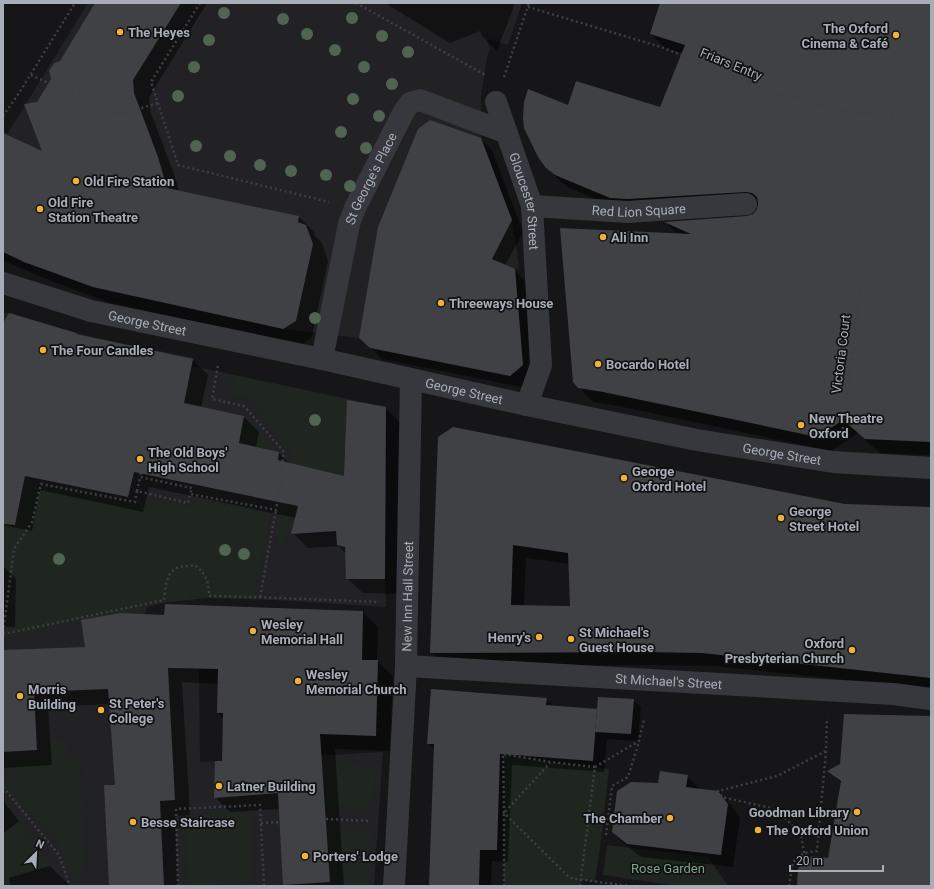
<svg xmlns="http://www.w3.org/2000/svg" width="934" height="889" font-family="Roboto,sans-serif">
<style>
.built{fill:#222225}
.green{fill:#1e261f}
.shadow{fill:#0007;fill-rule:evenodd}
.building{fill:#404145;fill-rule:evenodd}
.lines{fill:none;stroke-linecap:round;stroke-linejoin:round}
.path{stroke:#3d3f44;stroke-width:2.5;stroke-dasharray:2 3;stroke-linecap:butt}
.minor{stroke:#37383d;stroke-width:22}
.tree{fill:#506452}
.poi-dot{fill:#f2b134;stroke:#111113;stroke-width:1.5}
.labels{text-anchor:middle;dominant-baseline:central;stroke-width:3.5;stroke-linejoin:round;paint-order:stroke}
.poi-label{font-size:13px;font-weight:bold;fill:#a8adb8;stroke:#111113;text-anchor:start}
.street-label{font-size:13px;fill:#a8adb8;stroke:#111113}
.park-label{font-size:13px;fill:#7fa381;stroke:#111113}
</style>
<rect width="100%" height="100%" fill="#161618"/>
<g class="built">
<path d="M88 3H522L508 45 489 39 487 41 490 49 487 58 481 96V137L512 220 519 268 515 269 523 365 509 376 370 348 359 338 283 329 91 287 3 252V131L8 133Z"/>
<path d="M3 313H11L20 316 64 329 96 338 194 358 192 366 386 407 385 579 386 607 274 600 207 598 167 602 147 607 145 614 143 667 199 669 200 762 383 752 374 886H3V803L5 804 3 778Z"/>
</g>
<g class="green">
<path d="M234 375 347 400 344 476 306 467 282 551 276 532 291 450 250 400 231 395Z"/>
<path d="M244 416 279 452 239 443Z"/>
<path d="M27 486 146 509 148 498 196 508 198 499 271 514 253 599 207 598 167 602 121 613 81 620 3 639V519L20 522Z"/>
<path d="M65 740V759H80L83 870 75 882C67 868 63 852 54 838L3 778 8 774V760L50 759V741Z"/>
<path d="M503 754 551 762 609 769 601 840 595 882 581 880 580 886H504Z"/>
<path d="M322 765 376 766C375 780 376 795 368 807L355 809 325 806Z"/>
<path d="M5 805 50 865 8 877 10 886H3V807Z"/>
<path d="M249 812 252 882 188 886 184 815Z"/>
<path d="M327 830H364L368 831 370 834 367 886H329L330 882Z"/>
<path d="M607 845 708 857 728 886H677L603 875Z"/>
</g>
<g class="shadow">
<path d="M96 3H207L149 97 150 110 174 174 179 191 298 216 315 233 314 235 322 243 328 261 312 337 300 345 110 303 41 277 3 260V134L44 153 37 103 52 79 60 62Z"/>
<path d="M385 3H515L497 51 482 36 480 31 450 43Z"/>
<path d="M661 3H931V457L929 455 880 453 858 433 831 451 618 406 593 402 579 387 678 234 666 223 747 217 754 215 759 205 643 213 625 212 570 188 561 182 547 167 569 106 660 108 683 53 665 48 651 34Z"/>
<path d="M480 138 492 150 523 232 505 266 514 269 525 281 534 376 521 387 382 359 360 337Z"/>
<path d="M11 314 77 335 193 360 208 375 201 408 244 417 259 432 256 448 279 453 290 464 345 477 386 408 401 424 400 594 363 593 347 578 346 554 339 546 308 548 293 533 296 518 149 487 143 512 40 490 32 531 3 525V321Z"/>
<path d="M439 438 845 505 931 508V689L716 666 658 665 445 666 431 653ZM526 558 570 564 571 607 524 606Z"/>
<path d="M3 566 16 579 15 627H3Z"/>
<path d="M166 605 363 612 378 627 377 661 393 676 390 751 335 749 344 886H284L280 809 230 812 215 797 223 762 224 719 218 713 219 684 182 682 190 815 175 816 178 886H110L116 786 110 704 48 707 52 765 3 768V657L86 648 165 616Z"/>
<path d="M546 699 553 706 596 710 633 700 641 707 638 741 607 739 604 772 512 765 508 862 492 861 491 886H430L435 750 428 743Z"/>
<path d="M931 717V886H798L829 859 842 784 829 771Z"/>
<path d="M687 776 700 789 718 792 731 805 740 818 733 867 641 857 626 845 613 832 659 784Z"/>
<path d="M3 801 19 821 3 834Z"/>
<path d="M50 866 70 886H11L9 878Z"/>
</g>
<g class="building">
<path d="M95 3H181L133 80 134 93 158 157 167 188 299 216 298 222 306 225 313 244 296 321 283 329 93 287 24 262 3 252V133L42 151 24 104 37 102 51 79 49 71 54 63 60 61Z"/>
<path d="M660 3H931V442L865 439 843 420 817 437 603 392 578 388 573 382 560 228 691 234 664 222 747 216 753 214 757 209 758 204 757 197 752 193 746 192 628 199 610 198 555 175 546 168 538 157 524 128 523 118 524 102 528 89 568 105 576 81 660 107 685 45 650 34Z"/>
<path d="M430 120 481 138 512 220 492 259 515 269 523 365 510 376 370 348 359 338 378 227 418 129Z"/>
<path d="M9 313 76 333V334L193 359 184 403 244 416 239 443 279 452 278 460 344 476 347 400 386 407 385 579H346L345 547 337 545 336 531 291 534 298 506 134 472 128 497 25 476 15 525 3 524V323Z"/>
<path d="M453 427 845 504 931 507V678L702 653 644 652 430 653 438 437ZM513 545 568 553 570 606 511 605Z"/>
<path d="M165 604 363 611 362 660H378L376 736 320 734 330 882 283 885 278 793 214 798 215 761H222L223 713H217L218 669 168 668 175 800 160 801 164 886H109L104 785H115L108 689 34 692 37 750 3 752V650L85 647 81 620 120 613 164 615Z"/>
<path d="M431 689 547 698 546 705 597 709 593 761 500 754 497 850H480L479 886H429L434 744H427Z"/>
<path d="M598 697 634 699 631 734 595 732Z"/>
<path d="M844 714 931 716V886H797L798 868 812 856 828 858 841 781 827 771 840 764Z"/>
<path d="M660 771 688 775 686 787 718 791 728 804 721 855 627 844 612 832 617 791 631 782 658 783Z"/>
</g>
<g class="lines">
<g class="path">
<path d="M200 3 151 82 178 165 329 202"/>
<path d="M356 3 487 76"/>
<path d="M528 7 661 47 780 94 854 113 931 118"/>
<path d="M31 75 119 115 158 103"/>
<path d="M504 77 529 3"/>
<path d="M3 116 21 90 75 3"/>
<path d="M842 434 862 272"/>
<path d="M142 468 140 477 192 488 190 494"/>
<path d="M137 491 140 477"/>
<path d="M260 597 276 510"/>
<path d="M3 632 14 549 32 522 41 484 135 502 137 491 188 503 190 494 276 510 284 452 244 406 212 399 218 365"/>
<path d="M3 634 164 600C165 589 166 570 179 567 184 566 190 566 195 565 206 574 209 582 209 596L253 597 379 602"/>
<path d="M595 767 551 762 503 754 504 813 570 878 628 886"/>
<path d="M3 787 59 855 70 886"/>
<path d="M326 819 370 821"/>
<path d="M261 823 280 822"/>
<path d="M606 835 612 786 628 777 639 742"/>
<path d="M804 853 801 834 785 818 771 808 722 797 718 791 777 776 826 751"/>
<path d="M178 886 176 809 260 805 264 886"/>
<path d="M504 886V813L550 763"/>
<path d="M580 886 595 767 639 741 644 720"/>
<path d="M789 886 793 862 804 853 817 851 826 751 827 718"/>
</g>
<g class="minor">
<path id="s1" d="M496 102 532 206 541 365 527 405"/>
<path id="s2" d="M532 206 628 212 746 204"/>
<path id="s3" d="M3 283 91 311 322 359 527 405 697 440 833 462 931 468"/>
<path id="s4" d="M322 359 349 224 355 208 403 113 410 103 420 100 507 133"/>
<path id="s5" d="M406 666 893 694 931 699"/>
<path id="s6" d="M394 886 406 666 411 379"/>
</g>
</g>
<g class="tree">
<circle cx="224" cy="13" r="6"/>
<circle cx="352" cy="18" r="6"/>
<circle cx="283" cy="19" r="6"/>
<circle cx="307" cy="34" r="6"/>
<circle cx="382" cy="36" r="6"/>
<circle cx="209" cy="40" r="6"/>
<circle cx="335" cy="50" r="6"/>
<circle cx="408" cy="52" r="6"/>
<circle cx="194" cy="67" r="6"/>
<circle cx="364" cy="67" r="6"/>
<circle cx="392" cy="84" r="6"/>
<circle cx="178" cy="96" r="6"/>
<circle cx="353" cy="99" r="6"/>
<circle cx="379" cy="116" r="6"/>
<circle cx="341" cy="132" r="6"/>
<circle cx="196" cy="146" r="6"/>
<circle cx="366" cy="148" r="6"/>
<circle cx="230" cy="156" r="6"/>
<circle cx="260" cy="165" r="6"/>
<circle cx="291" cy="171" r="6"/>
<circle cx="326" cy="175" r="6"/>
<circle cx="350" cy="186" r="6"/>
<circle cx="315" cy="318" r="6"/>
<circle cx="315" cy="420" r="6"/>
<circle cx="225" cy="550" r="6"/>
<circle cx="244" cy="554" r="6"/>
<circle cx="59" cy="559" r="6"/>
</g>
<g class="poi-dot">
<circle cx="120" cy="32" r="4"/>
<circle cx="896" cy="35" r="4"/>
<circle cx="76" cy="181" r="4"/>
<circle cx="40" cy="209" r="4"/>
<circle cx="603" cy="237" r="4"/>
<circle cx="441" cy="303" r="4"/>
<circle cx="43" cy="350" r="4"/>
<circle cx="598" cy="364" r="4"/>
<circle cx="801" cy="425" r="4"/>
<circle cx="140" cy="459" r="4"/>
<circle cx="624" cy="478" r="4"/>
<circle cx="781" cy="518" r="4"/>
<circle cx="253" cy="631" r="4"/>
<circle cx="539" cy="637" r="4"/>
<circle cx="571" cy="639" r="4"/>
<circle cx="852" cy="650" r="4"/>
<circle cx="298" cy="681" r="4"/>
<circle cx="20" cy="696" r="4"/>
<circle cx="101" cy="710" r="4"/>
<circle cx="219" cy="786" r="4"/>
<circle cx="857" cy="812" r="4"/>
<circle cx="670" cy="818" r="4"/>
<circle cx="133" cy="822" r="4"/>
<circle cx="758" cy="830" r="4"/>
<circle cx="305" cy="856" r="4"/>
</g>
<g class="labels">
<g class="poi-label">
<text x="888" y="28" text-anchor="end">The Oxford<tspan x="888" dy="15">Cinema &amp; Café</tspan></text>
<text x="128" y="32">The Heyes</text>
<text x="84" y="181">Old Fire Station</text>
<text x="48" y="202">Old Fire<tspan x="48" dy="15">Station Theatre</tspan></text>
<text x="611" y="237">Ali Inn</text>
<text x="449" y="303">Threeways House</text>
<text x="51" y="350">The Four Candles</text>
<text x="606" y="364">Bocardo Hotel</text>
<text x="809" y="418">New Theatre<tspan x="809" dy="15">Oxford</tspan></text>
<text x="148" y="452">The Old Boys'<tspan x="148" dy="15">High School</tspan></text>
<text x="632" y="471">George<tspan x="632" dy="15">Oxford Hotel</tspan></text>
<text x="789" y="511">George<tspan x="789" dy="15">Street Hotel</tspan></text>
<text x="261" y="624">Wesley<tspan x="261" dy="15">Memorial Hall</tspan></text>
<text x="579" y="632">St Michael's<tspan x="579" dy="15">Guest House</tspan></text>
<text x="531" y="637" text-anchor="end">Henry's</text>
<text x="844" y="643" text-anchor="end">Oxford<tspan x="844" dy="15">Presbyterian Church</tspan></text>
<text x="306" y="674">Wesley<tspan x="306" dy="15">Memorial Church</tspan></text>
<text x="28" y="689">Morris<tspan x="28" dy="15">Building</tspan></text>
<text x="109" y="703">St Peter's<tspan x="109" dy="15">College</tspan></text>
<text x="227" y="786">Latner Building</text>
<text x="849" y="812" text-anchor="end">Goodman Library</text>
<text x="662" y="818" text-anchor="end">The Chamber</text>
<text x="141" y="822">Besse Staircase</text>
<text x="766" y="830">The Oxford Union</text>
<text x="313" y="856">Porters' Lodge</text>
</g>
<g class="street-label">
<text transform="translate(731 64) rotate(22)">Friars Entry</text>
<text stroke="none"><textPath href="#s4" startOffset="188">St George's Place</textPath></text>
<text stroke="none"><textPath href="#s1" startOffset="104">Gloucester Street</textPath></text>
<text stroke="none"><textPath href="#s2" startOffset="107">Red Lion Square</textPath></text>
<text stroke="none"><textPath href="#s3" startOffset="150">George Street</textPath></text>
<text transform="translate(841 354) rotate(-83)">Victoria Court</text>
<text stroke="none"><textPath href="#s3" startOffset="474">George Street</textPath></text>
<text stroke="none"><textPath href="#s3" startOffset="798">George Street</textPath></text>
<text stroke="none"><textPath href="#s6" startOffset="290">New Inn Hall Street</textPath></text>
<text stroke="none"><textPath href="#s5" startOffset="263">St Michael's Street</textPath></text>
</g>
<g class="park-label">
<text x="668" y="868">Rose Garden</text>
</g>
</g>
<rect width="934" height="889" fill="none" stroke="#a8adb8" stroke-width="8"/>
<g transform="translate(36 853) rotate(24)" stroke="#111113" stroke-width="3" paint-order="stroke">
<path d="M0-3L7 15L0 10L-7 15Z" fill="#a8adb8"/>
<text y="-6" font-size="11" font-weight="bold" text-anchor="middle" fill="#a8adb8">N</text>
</g>
<path d="M790 865v6h93v-6" fill="none" stroke="#a8adb8" stroke-width="2"/>
<text x="796" y="865" font-size="12" fill="#a8adb8" stroke="#111113" stroke-width="3" paint-order="stroke">20 m</text>
</svg>
